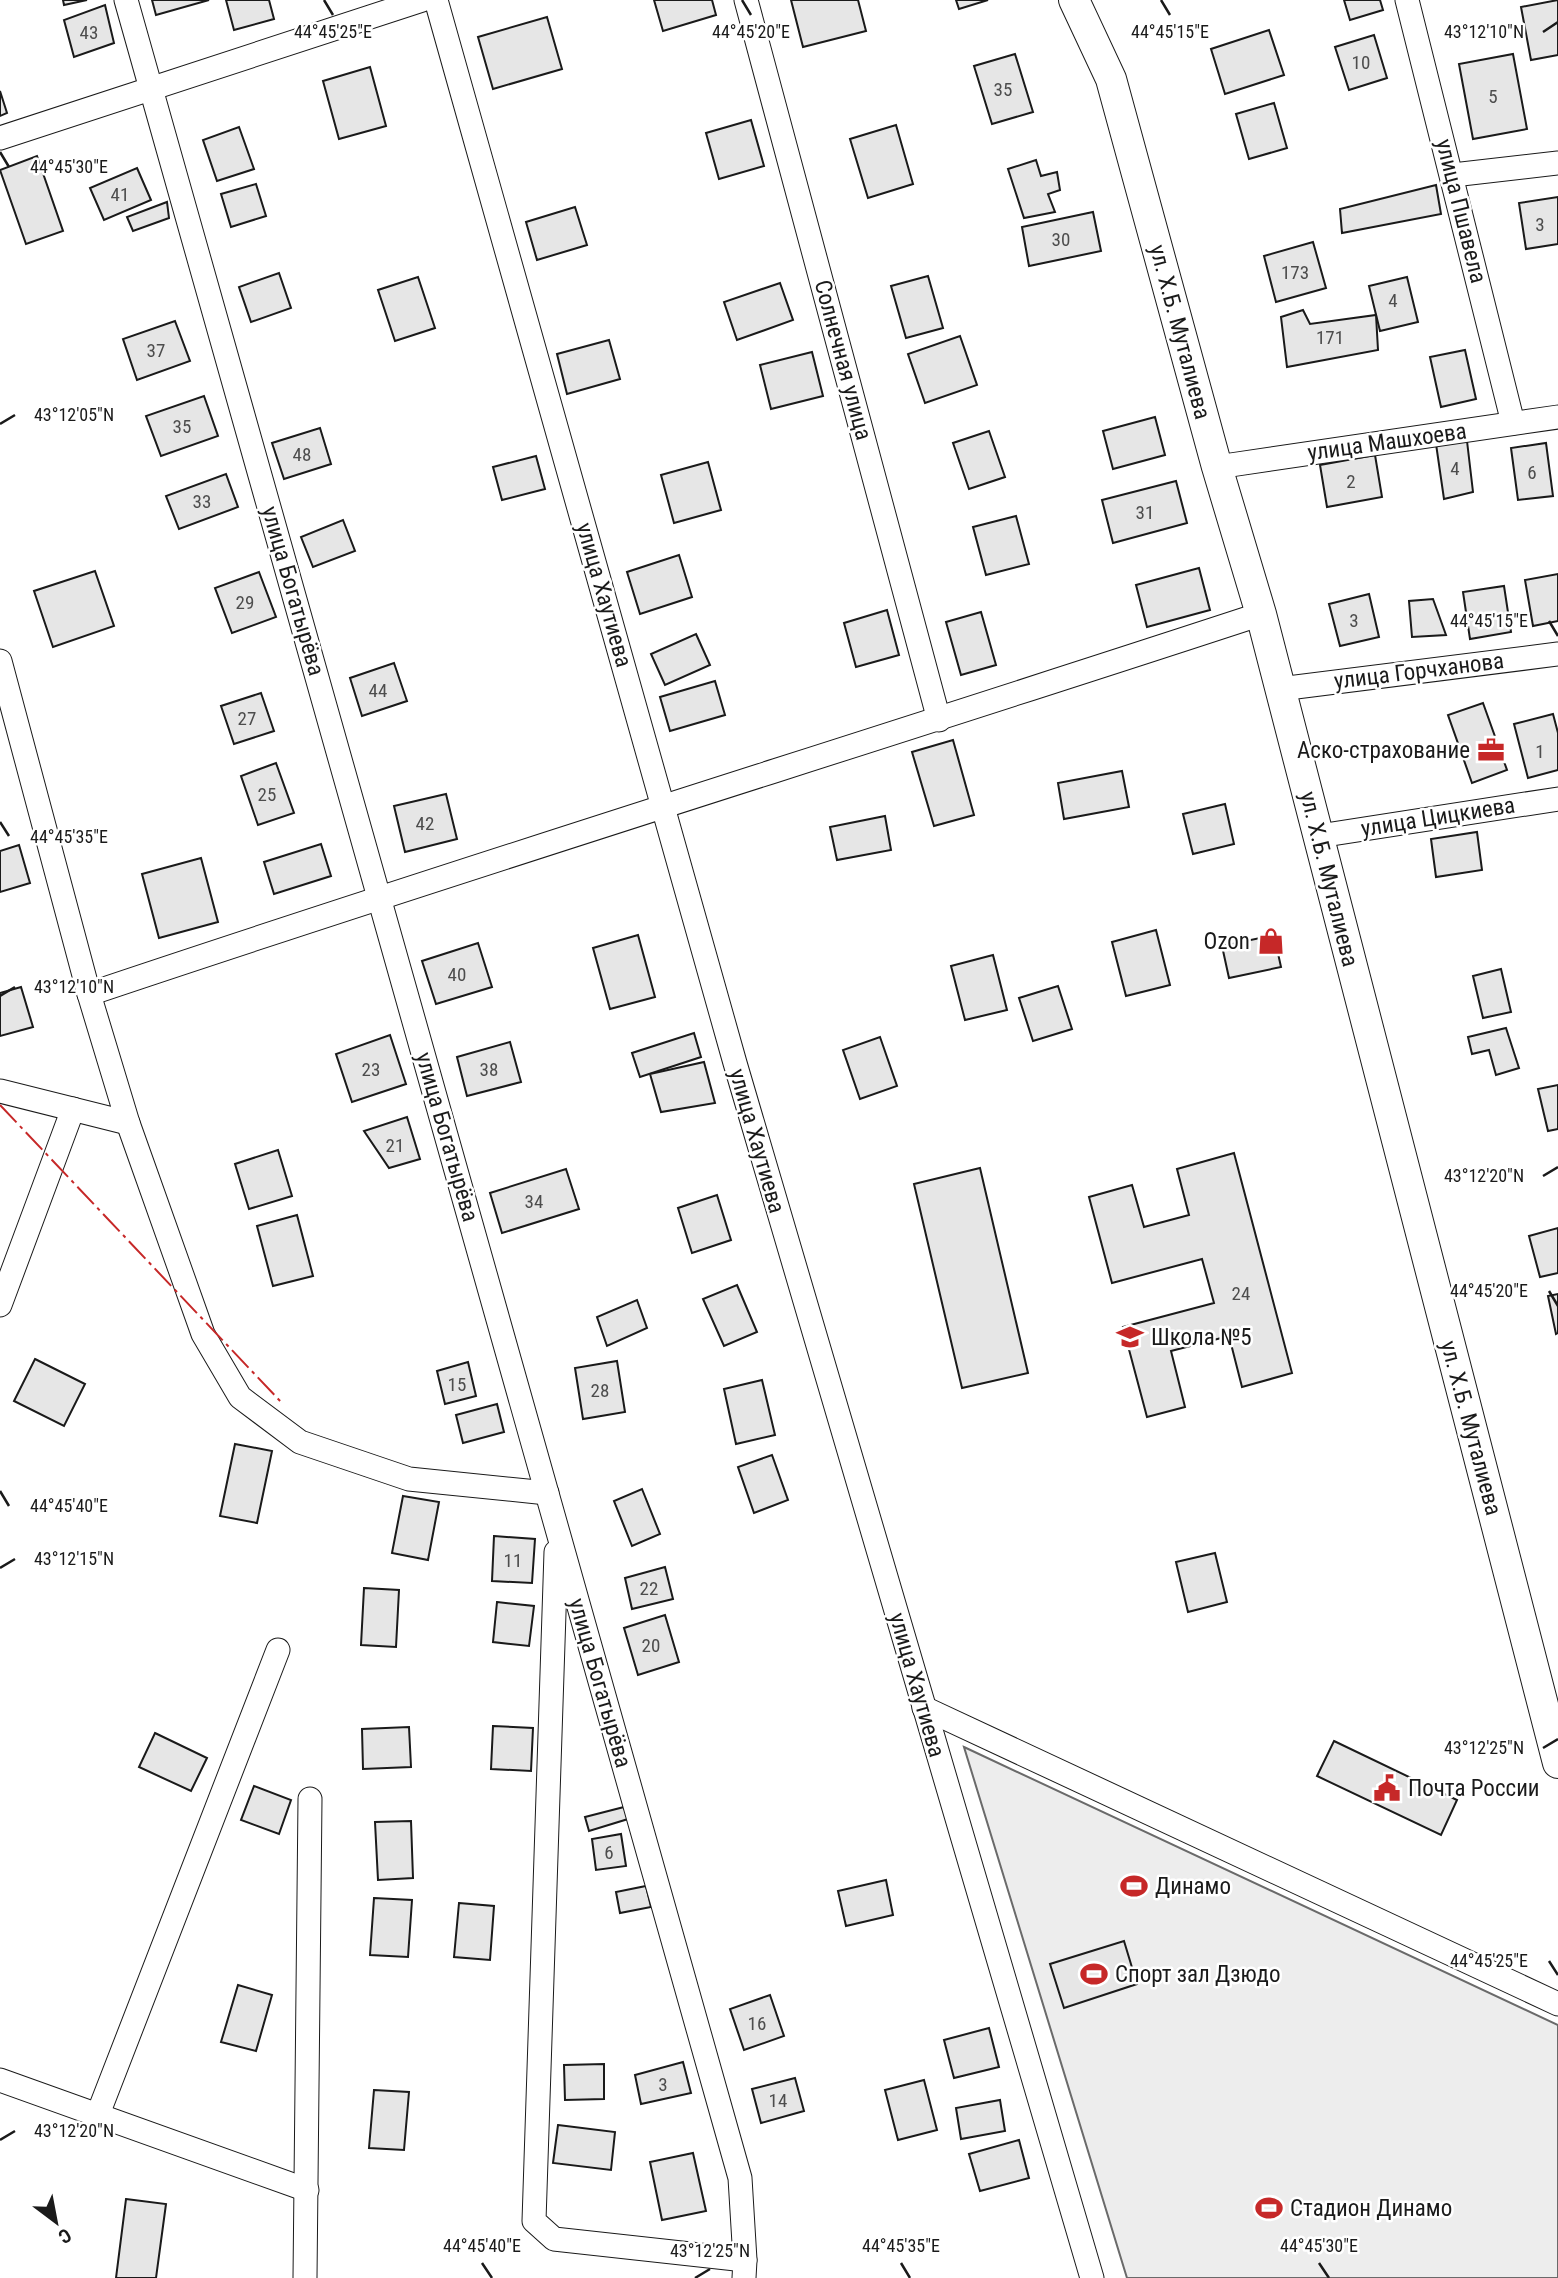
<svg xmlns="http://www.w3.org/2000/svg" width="1558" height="2278" font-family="'Roboto Condensed',sans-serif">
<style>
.built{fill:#ededed;stroke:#6a6a6a;stroke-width:2}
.building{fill:#e6e6e6;stroke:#1a1a1a;stroke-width:2}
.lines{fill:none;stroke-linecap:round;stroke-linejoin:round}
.minor-casing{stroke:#1a1a1a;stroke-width:25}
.major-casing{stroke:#1a1a1a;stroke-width:32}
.minor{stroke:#fff;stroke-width:23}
.major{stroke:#fff;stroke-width:30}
.power{stroke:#c62828;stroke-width:2;stroke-dasharray:24 5 3.5 5;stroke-linecap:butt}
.ticks{fill:none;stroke:#1a1a1a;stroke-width:2.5}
.labels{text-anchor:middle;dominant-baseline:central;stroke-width:5;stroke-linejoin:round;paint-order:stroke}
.number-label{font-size:19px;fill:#4d4d4d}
.street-label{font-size:23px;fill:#1a1a1a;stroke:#fff}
.poi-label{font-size:23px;fill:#1a1a1a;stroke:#fff;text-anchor:start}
.ticks-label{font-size:18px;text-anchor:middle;fill:#1a1a1a;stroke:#fff;stroke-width:5;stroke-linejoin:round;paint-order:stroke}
</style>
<rect width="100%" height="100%" fill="#fff"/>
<path class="built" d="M964 1747 1558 2025V2278H1127Z"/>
<g class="building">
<path d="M63 0H87L64 5Z"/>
<path d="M152 0H209L156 15Z"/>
<path d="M226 0H269L274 19 234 30Z"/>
<path d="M654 0H712L716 15 663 31Z"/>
<path d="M791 0H858L866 31 803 47Z"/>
<path d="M956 0H988L959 9Z"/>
<path d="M1344 0H1380L1383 10 1350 20Z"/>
<path d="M1558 0V55L1531 60 1521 7Z"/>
<path d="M105 5 114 43 74 57 64 20Z"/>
<path d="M547 17 562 69 493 89 478 37Z"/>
<path d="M1269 30 1284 75 1225 94 1211 49Z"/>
<path d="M1374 35 1387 78 1349 90 1335 47Z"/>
<path d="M1015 54 1033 112 992 124 974 66Z"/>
<path d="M1513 54 1527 129 1473 139 1459 64Z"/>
<path d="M370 67 386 126 339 139 323 81Z"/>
<path d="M0 91 7 113 0 116Z"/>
<path d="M1274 103 1287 148 1249 159 1236 114Z"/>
<path d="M751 120 764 166 719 179 706 133Z"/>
<path d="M896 125 913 184 868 198 850 139Z"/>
<path d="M239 127 254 169 217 181 203 140Z"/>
<path d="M37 156 63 231 26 244 0 170Z"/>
<path d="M1036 160 1041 176 1057 172 1060 190 1048 194 1055 212 1024 218 1008 169Z"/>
<path d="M137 168 151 200 104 220 90 188Z"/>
<path d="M256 184 266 216 231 227 221 194Z"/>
<path d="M1436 185 1441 214 1342 233 1340 209Z"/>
<path d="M1558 197V244L1526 249 1519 203Z"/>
<path d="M167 202 169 218 133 231 127 217Z"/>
<path d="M575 207 587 245 537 260 526 222Z"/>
<path d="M1093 212 1101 251 1029 266 1022 227Z"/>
<path d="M1313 242 1326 288 1276 302 1264 256Z"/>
<path d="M279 273 291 308 251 322 239 287Z"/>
<path d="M928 276 943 328 906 338 891 286Z"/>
<path d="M418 277 435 328 395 341 378 290Z"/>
<path d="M1407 277 1418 322 1380 331 1369 286Z"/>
<path d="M780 283 793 320 737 340 724 302Z"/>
<path d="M1303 310 1310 324 1376 315 1378 350 1287 367 1281 317Z"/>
<path d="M175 321 190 361 137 380 123 339Z"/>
<path d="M960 336 977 385 925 403 908 354Z"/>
<path d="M609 340 620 379 567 394 557 354Z"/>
<path d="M1465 350 1476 399 1441 407 1430 357Z"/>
<path d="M812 352 823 396 771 409 760 365Z"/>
<path d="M204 396 218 436 161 456 146 416Z"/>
<path d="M1155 417 1165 455 1113 469 1103 431Z"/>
<path d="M320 428 331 464 284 479 272 443Z"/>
<path d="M989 431 1005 477 969 489 953 443Z"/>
<path d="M1467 441 1473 492 1444 499 1436 444Z"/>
<path d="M1546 443 1553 496 1518 500 1511 448Z"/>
<path d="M1375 455 1382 497 1327 507 1320 465Z"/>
<path d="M536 456 545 489 502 500 493 467Z"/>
<path d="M708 462 721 510 674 523 661 475Z"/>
<path d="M226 474 238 507 179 529 166 496Z"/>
<path d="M1176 481 1187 523 1113 543 1102 500Z"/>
<path d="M1016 516 1029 564 986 575 973 527Z"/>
<path d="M343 520 355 551 313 567 301 537Z"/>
<path d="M679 555 692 597 640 614 627 572Z"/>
<path d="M1199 568 1210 610 1147 627 1136 585Z"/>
<path d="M95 571 114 626 53 647 34 591Z"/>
<path d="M259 572 276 617 232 633 215 588Z"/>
<path d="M1558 574V621L1533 626 1525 580Z"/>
<path d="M1504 586 1511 632 1470 639 1463 592Z"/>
<path d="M1369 594 1379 637 1340 646 1329 604Z"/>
<path d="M1433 599 1446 635 1412 637 1409 601Z"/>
<path d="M887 610 899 655 856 667 844 623Z"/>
<path d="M981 612 996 665 961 675 946 622Z"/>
<path d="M696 634 710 665 665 685 651 654Z"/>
<path d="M394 663 407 701 362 716 350 678Z"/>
<path d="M715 681 725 715 670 731 660 697Z"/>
<path d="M261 693 274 731 234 744 221 706Z"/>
<path d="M1483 703 1507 770 1472 783 1448 715Z"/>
<path d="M1553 714 1558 733V770L1528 778 1514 724Z"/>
<path d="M953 740 974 815 934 826 912 752Z"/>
<path d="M276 763 294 813 258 825 241 776Z"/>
<path d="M1122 771 1129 807 1064 819 1058 783Z"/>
<path d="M446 794 457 839 405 852 394 806Z"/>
<path d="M1225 804 1234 844 1193 854 1183 814Z"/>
<path d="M885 816 891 850 837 860 830 827Z"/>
<path d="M1477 832 1482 870 1436 877 1431 839Z"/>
<path d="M321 844 331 876 274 894 264 862Z"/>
<path d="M19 845 30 883 0 892V851Z"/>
<path d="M201 858 218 922 159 938 142 874Z"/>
<path d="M1156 930 1170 985 1126 996 1112 942Z"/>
<path d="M638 935 655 997 610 1009 593 948Z"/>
<path d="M1274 935 1281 967 1229 978 1222 946Z"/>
<path d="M478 943 492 987 436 1004 422 961Z"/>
<path d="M993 955 1007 1010 965 1020 951 966Z"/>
<path d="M1501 969 1511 1012 1483 1018 1473 976Z"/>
<path d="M1058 986 1072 1029 1033 1041 1019 998Z"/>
<path d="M21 987 33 1027 0 1036V993Z"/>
<path d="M1506 1028 1519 1068 1496 1075 1489 1050 1472 1054 1468 1037Z"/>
<path d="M694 1033 701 1057 640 1077 632 1053Z"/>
<path d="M390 1035 406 1084 352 1102 336 1054Z"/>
<path d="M880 1037 897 1086 860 1099 843 1050Z"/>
<path d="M510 1042 521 1082 467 1096 457 1057Z"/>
<path d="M704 1062 715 1103 661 1112 650 1074Z"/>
<path d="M1558 1085V1129L1548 1131 1538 1089Z"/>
<path d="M407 1117 420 1159 389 1168 364 1131Z"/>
<path d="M278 1150 292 1196 249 1209 235 1164Z"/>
<path d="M1234 1153 1292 1373 1242 1387 1229 1336 1171 1351 1185 1407 1147 1417 1123 1327 1214 1303 1202 1259 1112 1283 1089 1197 1132 1185 1144 1227 1189 1215 1177 1169Z"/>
<path d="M980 1168 1028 1373 962 1388 914 1184Z"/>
<path d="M566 1169 579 1209 502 1233 490 1193Z"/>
<path d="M717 1195 731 1240 692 1253 678 1208Z"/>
<path d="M297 1215 313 1276 273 1286 257 1226Z"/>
<path d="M1558 1228V1273L1540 1277 1529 1236Z"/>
<path d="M737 1285 757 1332 724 1346 703 1299Z"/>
<path d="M1558 1294V1333L1556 1334 1548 1296Z"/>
<path d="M637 1300 647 1328 607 1346 597 1317Z"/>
<path d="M35 1359 85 1384 64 1426 14 1401Z"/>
<path d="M617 1361 625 1412 583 1419 575 1368Z"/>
<path d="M468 1362 476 1396 445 1404 437 1371Z"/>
<path d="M762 1380 775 1435 736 1444 724 1389Z"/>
<path d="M497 1404 504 1432 463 1443 456 1415Z"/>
<path d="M235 1444 272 1451 257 1523 220 1516Z"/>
<path d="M772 1455 788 1500 754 1513 738 1467Z"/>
<path d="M642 1489 660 1534 632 1546 614 1501Z"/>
<path d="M403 1496 439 1502 428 1560 392 1553Z"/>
<path d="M494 1536 535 1539 532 1583 492 1581Z"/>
<path d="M1215 1553 1227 1602 1188 1612 1176 1562Z"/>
<path d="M665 1567 673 1599 632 1609 625 1578Z"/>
<path d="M364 1588 399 1590 396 1647 361 1645Z"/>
<path d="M497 1602 534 1606 529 1646 493 1642Z"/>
<path d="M665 1615 679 1662 638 1675 624 1628Z"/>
<path d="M493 1726 533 1728 531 1771 491 1769Z"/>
<path d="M409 1727 411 1767 363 1769 362 1729Z"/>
<path d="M155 1733 207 1758 191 1791 139 1767Z"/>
<path d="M1334 1741 1457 1800 1441 1835 1317 1776Z"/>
<path d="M254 1786 291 1800 279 1834 241 1820Z"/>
<path d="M624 1807 628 1819 589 1831 585 1817Z"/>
<path d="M411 1821 413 1878 378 1880 375 1822Z"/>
<path d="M621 1834 626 1866 596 1870 592 1839Z"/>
<path d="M886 1880 893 1915 846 1926 838 1891Z"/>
<path d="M646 1886 651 1907 620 1913 616 1892Z"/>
<path d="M374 1898 412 1900 408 1957 370 1955Z"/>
<path d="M459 1903 494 1906 490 1960 454 1957Z"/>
<path d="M1124 1941 1137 1984 1064 2008 1050 1964Z"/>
<path d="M238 1985 272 1995 256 2051 221 2042Z"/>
<path d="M770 1995 784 2036 744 2050 730 2009Z"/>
<path d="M989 2028 999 2067 954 2078 944 2040Z"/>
<path d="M683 2062 691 2093 641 2104 635 2075Z"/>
<path d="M604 2064V2099L565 2100 564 2065Z"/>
<path d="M795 2078 804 2111 761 2123 752 2089Z"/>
<path d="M924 2080 937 2130 898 2140 885 2090Z"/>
<path d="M374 2090 409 2092 404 2150 369 2148Z"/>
<path d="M1000 2100 1005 2131 961 2139 956 2108Z"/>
<path d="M558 2125 615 2132 611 2170 553 2163Z"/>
<path d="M1019 2140 1029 2178 980 2191 969 2154Z"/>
<path d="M693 2153 706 2211 662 2220 650 2162Z"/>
<path d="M126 2199 166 2204 156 2278H116Z"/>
</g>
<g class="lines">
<defs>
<g id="minor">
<path d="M126 0 740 2178 745 2260 744 2278"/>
<path d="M436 0 735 1063 1092 2278"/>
<path d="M746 0 939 720"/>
<path d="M1407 0 1513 423"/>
<path d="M0 138 422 0"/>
<path d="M1453 175 1558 163"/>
<path d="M1217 467 1558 417"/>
<path d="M0 661 89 994 128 1123 0 1091"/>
<path d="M1280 689 1558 654"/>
<path d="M1319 836 1558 799"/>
<path d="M89 994C478 863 871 742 1261 614"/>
<path d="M128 1123 203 1334 240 1397 300 1442 409 1479 547 1493"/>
<path d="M0 1305 73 1109"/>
<path d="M556 1552 534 2221 554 2239 745 2260"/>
<path d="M924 1708 1558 2004"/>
<path d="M0 2080 307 2190"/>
<path d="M98 2114 278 1650"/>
<path d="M305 2278 310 1799"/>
</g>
<path id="major" d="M1074 0 1111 79 1217 467 1261 614 1558 1763"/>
</defs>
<use href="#minor" class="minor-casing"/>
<use href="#major" class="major-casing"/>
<use href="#minor" class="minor"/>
<use href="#major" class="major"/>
<path class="power" d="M0 1105 282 1403"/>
</g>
<path class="ticks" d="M324 0 333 15M742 0 751 15M1161 0 1170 15M1543 32 1558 22M0 152 9 167M0 424 15 415M1549 621 1558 636M0 822 9 836M0 996 15 987M1543 1176 1558 1167M1549 1291 1558 1306M0 1491 9 1506M0 1568 15 1559M1543 1748 1558 1739M1549 1961 1558 1975M0 2140 15 2131M482 2263 492 2278M901 2263 910 2278M1319 2263 1329 2278M695 2278 710 2269"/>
<defs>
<symbol id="office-bare" viewBox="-9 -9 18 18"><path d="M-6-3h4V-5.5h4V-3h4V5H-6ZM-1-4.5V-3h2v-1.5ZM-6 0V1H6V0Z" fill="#c62828" stroke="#fff" stroke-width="2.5" paint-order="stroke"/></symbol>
<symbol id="shop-bare" viewBox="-9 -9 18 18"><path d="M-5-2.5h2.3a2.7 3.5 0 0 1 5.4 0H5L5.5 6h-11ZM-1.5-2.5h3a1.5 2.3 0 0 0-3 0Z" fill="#c62828" stroke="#fff" stroke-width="2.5" paint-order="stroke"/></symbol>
<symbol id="school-bare" viewBox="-9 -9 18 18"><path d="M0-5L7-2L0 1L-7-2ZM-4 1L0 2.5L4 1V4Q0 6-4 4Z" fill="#c62828" stroke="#fff" stroke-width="2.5" paint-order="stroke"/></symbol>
<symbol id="civic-bare" viewBox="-9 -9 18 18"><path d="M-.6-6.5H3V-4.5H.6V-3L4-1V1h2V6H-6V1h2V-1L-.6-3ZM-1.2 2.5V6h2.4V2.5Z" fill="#c62828" stroke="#fff" stroke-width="2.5" paint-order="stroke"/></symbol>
<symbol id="stadium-bare" viewBox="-9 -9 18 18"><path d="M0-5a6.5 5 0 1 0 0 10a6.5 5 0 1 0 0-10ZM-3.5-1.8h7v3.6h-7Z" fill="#c62828" stroke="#fff" stroke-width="2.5" paint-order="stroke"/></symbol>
</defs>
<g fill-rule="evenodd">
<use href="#office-bare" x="1472" y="731" width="38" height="38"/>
<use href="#shop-bare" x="1252" y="922" width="38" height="38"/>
<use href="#school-bare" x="1111" y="1318" width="38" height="38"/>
<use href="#civic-bare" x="1368" y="1769" width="38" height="38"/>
<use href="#stadium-bare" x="1115" y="1867" width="38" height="38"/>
<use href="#stadium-bare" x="1075" y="1955" width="38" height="38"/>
<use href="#stadium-bare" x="1250" y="2189" width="38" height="38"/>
</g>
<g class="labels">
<g class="number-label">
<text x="89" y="32">43</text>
<text x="1361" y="62">10</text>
<text x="1003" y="89">35</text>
<text x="1493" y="96">5</text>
<text x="120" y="194">41</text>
<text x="1540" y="224">3</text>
<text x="1061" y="239">30</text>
<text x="1295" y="272">173</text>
<text x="1393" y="300">4</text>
<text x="1330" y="337">171</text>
<text x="156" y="350">37</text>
<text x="182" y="426">35</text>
<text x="302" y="454">48</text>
<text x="1455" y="468">4</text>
<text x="1532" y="472">6</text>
<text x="1351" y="481">2</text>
<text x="202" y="501">33</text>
<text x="1145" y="512">31</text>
<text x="245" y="602">29</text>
<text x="1354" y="620">3</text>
<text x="378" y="690">44</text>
<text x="247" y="718">27</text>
<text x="1540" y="751">1</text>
<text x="267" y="794">25</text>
<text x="425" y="823">42</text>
<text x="457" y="974">40</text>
<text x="371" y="1069">23</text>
<text x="489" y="1069">38</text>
<text x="395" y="1145">21</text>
<text x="534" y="1201">34</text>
<text x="1241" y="1293">24</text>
<text x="457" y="1384">15</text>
<text x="600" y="1390">28</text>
<text x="513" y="1560">11</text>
<text x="649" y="1588">22</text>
<text x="651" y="1645">20</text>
<text x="609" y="1852">6</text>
<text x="757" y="2023">16</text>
<text x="663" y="2084">3</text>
<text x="778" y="2100">14</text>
</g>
<g class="street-label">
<text transform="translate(1461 211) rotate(76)">улица Пшавела</text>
<text transform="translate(1180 332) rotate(75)">ул. Х.Б. Муталиева</text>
<text transform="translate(843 360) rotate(75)">Солнечная улица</text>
<text transform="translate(1387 442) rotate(-8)">улица Машхоева</text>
<text transform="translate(293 591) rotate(74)">улица Богатырёва</text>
<text transform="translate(604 595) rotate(74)">улица Хаутиева</text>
<text transform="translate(1419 671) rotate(-7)">улица Горчханова</text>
<text transform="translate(1438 817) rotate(-9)">улица Цицкиева</text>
<text transform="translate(1329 879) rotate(76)">ул. Х.Б. Муталиева</text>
<text transform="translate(447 1137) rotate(74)">улица Богатырёва</text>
<text transform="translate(757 1141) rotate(74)">улица Хаутиева</text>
<text transform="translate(1471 1428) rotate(75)">ул. Х.Б. Муталиева</text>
<text transform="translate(600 1683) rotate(74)">улица Богатырёва</text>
<text transform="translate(917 1685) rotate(74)">улица Хаутиева</text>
</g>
<g class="poi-label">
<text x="1470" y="750" text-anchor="end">Аско-страхование</text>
<text x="1250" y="941" text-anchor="end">Ozon</text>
<text x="1151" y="1337">Школа №5</text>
<text x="1408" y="1788">Почта России</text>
<text x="1155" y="1886">Динамо</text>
<text x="1115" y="1974">Спорт зал Дзюдо</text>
<text x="1290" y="2208">Стадион Динамо</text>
</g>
</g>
<g class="ticks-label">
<text x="1484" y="38">43°12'10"N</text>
<text x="333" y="38">44°45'25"E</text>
<text x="751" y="38">44°45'20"E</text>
<text x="1170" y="38">44°45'15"E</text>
<text x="69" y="173">44°45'30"E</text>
<text x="74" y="421">43°12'05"N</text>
<text x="1489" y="627">44°45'15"E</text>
<text x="69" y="843">44°45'35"E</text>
<text x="74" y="993">43°12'10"N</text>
<text x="1484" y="1182">43°12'20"N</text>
<text x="1489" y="1297">44°45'20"E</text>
<text x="69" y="1512">44°45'40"E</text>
<text x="74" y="1565">43°12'15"N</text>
<text x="1484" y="1754">43°12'25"N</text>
<text x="1489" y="1967">44°45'25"E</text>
<text x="74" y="2137">43°12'20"N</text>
<text x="482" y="2252">44°45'40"E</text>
<text x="901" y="2252">44°45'35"E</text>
<text x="1319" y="2252">44°45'30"E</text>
<text x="710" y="2257">43°12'25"N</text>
</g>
<g transform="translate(56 2222) rotate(148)" stroke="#ffffff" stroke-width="5" paint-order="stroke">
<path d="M0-5L12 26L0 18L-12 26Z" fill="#1a1a1a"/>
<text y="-10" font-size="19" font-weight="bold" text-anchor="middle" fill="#1a1a1a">С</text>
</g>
</svg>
